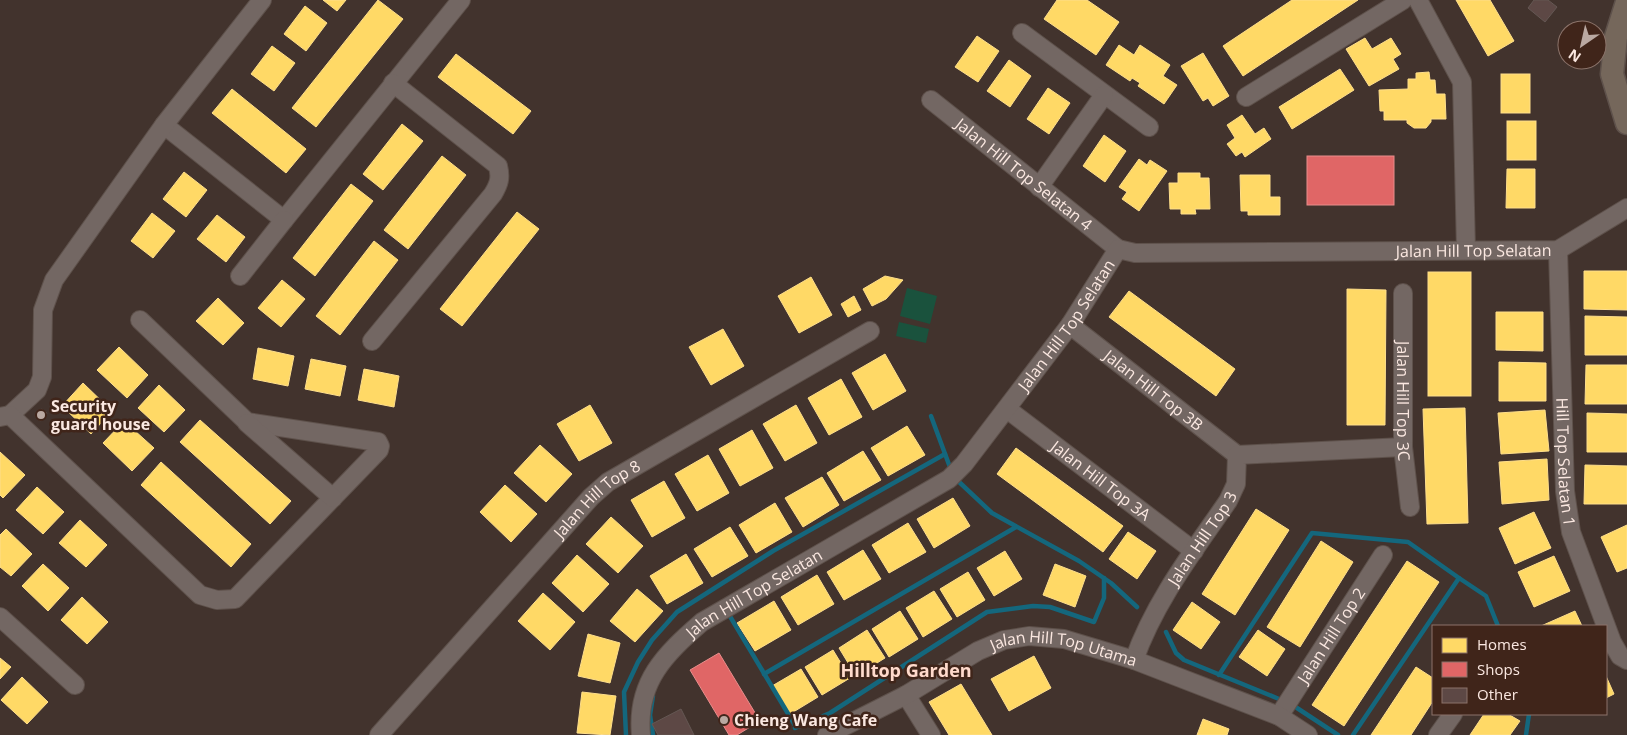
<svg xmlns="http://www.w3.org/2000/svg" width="1627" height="735" font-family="'Open Sans',sans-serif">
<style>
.grass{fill:#1a523d}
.homes{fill:#ffd966;stroke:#fede8b}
.shops{fill:#e06666;stroke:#e88d8b}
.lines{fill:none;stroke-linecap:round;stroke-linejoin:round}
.stream{stroke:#14677d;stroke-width:4.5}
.building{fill:#5d4845;stroke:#645753}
.minor-casing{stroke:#5e514b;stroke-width:20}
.major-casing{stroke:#5e514b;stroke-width:25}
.minor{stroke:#736763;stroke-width:18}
.major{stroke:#75675b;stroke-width:22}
.poi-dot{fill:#baa9a2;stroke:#40251a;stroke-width:2}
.labels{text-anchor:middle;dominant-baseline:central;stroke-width:5;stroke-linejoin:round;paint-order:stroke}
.street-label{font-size:16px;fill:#fbe8e1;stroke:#40251a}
.poi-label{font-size:16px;font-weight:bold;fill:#fbe8e1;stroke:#40251a;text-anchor:start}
.neighbourhood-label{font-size:18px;font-weight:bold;fill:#ffdacc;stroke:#40251a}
</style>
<rect width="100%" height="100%" fill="#42332d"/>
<g class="grass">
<path d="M907 288 937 296 930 324 900 316Z"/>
<path d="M899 322 929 329 926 343 896 336Z"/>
</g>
<g class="homes">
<path d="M323 0H346L337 11Z"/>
<path d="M378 0 403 19 316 127 292 108Z"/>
<path d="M1057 0H1087L1119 22 1096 55 1044 19Z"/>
<path d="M1292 0H1358L1243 76 1223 46Z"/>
<path d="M1456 0H1490L1514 41 1488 56Z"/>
<path d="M305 6 327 23 306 51 284 34Z"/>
<path d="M977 36 999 51 978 82 955 67Z"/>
<path d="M1365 38 1372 49 1391 38 1401 54 1393 59 1399 69 1369 86 1346 49Z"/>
<path d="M1119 45 1134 55 1140 45 1170 65 1163 76 1177 85 1164 104 1138 86 1140 83 1132 78 1130 81 1106 65Z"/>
<path d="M272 46 295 63 274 91 251 74Z"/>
<path d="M1203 53 1229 96 1213 106 1208 98 1203 101 1181 66Z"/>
<path d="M456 54 531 111 513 134 438 77Z"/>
<path d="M1009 60 1031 76 1010 107 987 91Z"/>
<path d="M1340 69 1354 90 1292 129 1279 107Z"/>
<path d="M1429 72 1430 80H1435L1436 94H1445L1446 119H1431V122L1426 128H1414L1407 123V120H1384V111H1380L1379 90 1408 89V79H1416V73Z"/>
<rect x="1501" y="74" width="29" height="39"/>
<path d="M1048 88 1070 103 1049 134 1027 119Z"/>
<path d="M232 89 306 149 286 173 212 113Z"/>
<path d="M1242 115 1255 134 1264 128 1271 139 1245 157 1242 152 1236 156 1227 144 1235 138 1227 125Z"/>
<rect x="1507" y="121" width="29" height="39"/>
<path d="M402 124 423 141 383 190 363 174Z"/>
<path d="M1104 135 1126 151 1105 182 1083 166Z"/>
<path d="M442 156 466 175 408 249 384 230Z"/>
<path d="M1139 159 1147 165 1150 160 1167 171 1139 211 1122 199 1127 192 1119 187Z"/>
<path d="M1507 169H1535V208H1506Z"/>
<path d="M184 172 207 190 186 217 163 199Z"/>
<path d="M1178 173H1200V178H1209L1210 209H1195L1196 214H1181V209H1170L1169 183H1178Z"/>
<path d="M1240 175H1270V197H1280V215H1248V211H1241Z"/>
<path d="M351 184 373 201 315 276 293 258Z"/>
<path d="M517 212 539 229 462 326 440 309Z"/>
<path d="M152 213 175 231 153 258 131 241Z"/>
<path d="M217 215 245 237 226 262 197 239Z"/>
<path d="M374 241 398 260 340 335 316 316Z"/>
<path d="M1584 271H1627V310L1584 309Z"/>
<rect x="1428" y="272" width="43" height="124"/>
<path d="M885 276 903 280 886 299 872 306 863 289Z"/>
<path d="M811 277 832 315 799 333 778 296Z"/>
<path d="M282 280 305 299 281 327 258 308Z"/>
<path d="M1347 289 1386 290 1385 425H1347Z"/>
<path d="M1129 291 1235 369 1216 396 1109 317Z"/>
<path d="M854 296 861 310 848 317 841 304Z"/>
<path d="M218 298 244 323 223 345 196 321Z"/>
<path d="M1496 312H1543V351L1496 350Z"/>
<path d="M1585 316 1627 317V355H1585Z"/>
<path d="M723 329 744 366 711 385 689 347Z"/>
<path d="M119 347 148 375 127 398 97 370Z"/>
<path d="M258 348 294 356 288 386 253 379Z"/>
<path d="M885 354 906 391 873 410 852 373Z"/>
<path d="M311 359 346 366 340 396 305 389Z"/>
<path d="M1499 362 1546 363V401H1499Z"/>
<path d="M1586 365H1627V404H1585Z"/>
<path d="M364 369 399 376 394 407 358 400Z"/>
<path d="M841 379 862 417 829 435 808 398Z"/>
<path d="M83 383 112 411 91 434 62 406Z"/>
<path d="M159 385 185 410 164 432 138 408Z"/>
<path d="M590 405 612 443 579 461 557 424Z"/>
<path d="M796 405 817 443 785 461 763 424Z"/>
<path d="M1465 408 1468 523 1427 524 1423 409Z"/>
<path d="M1545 410 1549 451 1501 454 1498 413Z"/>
<path d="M1587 413 1627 414V452H1587Z"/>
<path d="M200 420 291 501 270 524 180 442Z"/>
<path d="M124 421 154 448 132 471 103 443Z"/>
<path d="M907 426 925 455 888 476 871 448Z"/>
<path d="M752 430 773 468 740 486 719 449Z"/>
<path d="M540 445 572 474 546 502 514 473Z"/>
<path d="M1016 448 1123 526 1103 552 997 474Z"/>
<path d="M863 451 881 480 844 501 827 473Z"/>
<path d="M0 452 25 475 3 498 0 495Z"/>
<path d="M708 455 729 493 697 511 675 474Z"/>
<path d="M1547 459 1549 500 1502 504 1499 462Z"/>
<path d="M161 462 251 544 231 567 141 485Z"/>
<path d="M1585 465 1627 466V504H1584Z"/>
<path d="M822 477 839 505 803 527 785 498Z"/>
<path d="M664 481 685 518 652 537 631 500Z"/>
<path d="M505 485 537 514 511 542 480 512Z"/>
<path d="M37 487 64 512 43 534 16 510Z"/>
<path d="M953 498 970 526 934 548 917 519Z"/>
<path d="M775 503 792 532 756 553 739 525Z"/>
<path d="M1256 509 1289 530 1235 615 1202 594Z"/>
<path d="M1534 512 1551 548 1515 564 1499 528Z"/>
<path d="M611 517 643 546 618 573 586 544Z"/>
<path d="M80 520 107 545 86 567 59 543Z"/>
<path d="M908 523 926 552 889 573 872 545Z"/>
<path d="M1627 525V568L1617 572 1601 537Z"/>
<path d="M730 527 748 556 712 577 694 549Z"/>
<path d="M6 529 32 554 11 576 0 567V535Z"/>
<path d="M1128 532 1156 551 1137 579 1109 559Z"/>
<path d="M1321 541 1353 562 1300 647 1267 627Z"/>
<path d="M863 550 881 579 844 600 827 572Z"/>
<path d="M1005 551 1022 579 994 596 977 568Z"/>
<path d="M686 554 703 583 667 604 650 576Z"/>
<path d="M577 555 609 584 583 612 552 583Z"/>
<path d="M1554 556 1570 591 1534 607 1518 572Z"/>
<path d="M1407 561 1439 582 1344 726 1312 705Z"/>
<path d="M43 564 69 588 48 611 22 586Z"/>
<path d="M1055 564 1086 576 1075 607 1043 595Z"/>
<path d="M968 572 985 600 957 617 940 589Z"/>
<path d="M817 575 834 604 798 625 781 597Z"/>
<path d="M637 589 663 611 635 642 610 621Z"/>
<path d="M934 591 952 619 923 637 906 608Z"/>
<path d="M543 593 575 622 550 650 518 621Z"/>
<path d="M82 597 108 622 87 644 61 620Z"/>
<path d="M774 601 791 630 755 651 737 623Z"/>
<path d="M1192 602 1220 622 1201 649 1173 630Z"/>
<path d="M900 611 918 639 889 657 872 629Z"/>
<path d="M1575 611 1582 626H1541Z"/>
<path d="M867 630 885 658 856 676 839 648Z"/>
<path d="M1258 630 1285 649 1267 676 1239 657Z"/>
<path d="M588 634 620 643 610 683 578 676Z"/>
<path d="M833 650 850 678 822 695 805 667Z"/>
<path d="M1034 656 1051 688 1009 711 991 679Z"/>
<path d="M0 658 11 667 0 679Z"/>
<path d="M1416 667 1433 678V701L1411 735H1371Z"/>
<path d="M801 669 818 697 790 714 772 686Z"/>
<path d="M1606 676 1614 694 1606 698Z"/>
<path d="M22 677 48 702 27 724 1 700Z"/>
<path d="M961 684 992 735H949L929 702Z"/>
<path d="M582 692 616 696 610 735 577 733Z"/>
<path d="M1484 714H1508L1520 721 1510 735H1470Z"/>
<path d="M1203 719 1229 729 1227 735H1197Z"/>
</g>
<g class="shops">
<rect x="1307" y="156" width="87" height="49"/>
<path d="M719 653 760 721 737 735H729L690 670Z"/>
</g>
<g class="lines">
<g class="stream">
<path d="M931 416 951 470"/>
<path d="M955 481 957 480 992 513 1079 561 1111 583 1137 607"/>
<path d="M730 612 728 613 796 727"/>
<path d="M1166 632 1176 653 1184 660 1279 699"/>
<path d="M764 674 1016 527"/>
<path d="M1219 675 1312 533 1408 542 1459 578"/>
<path d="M653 696 650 715 653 735"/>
<path d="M1297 708 1338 735"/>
<path d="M795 728 830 713 987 612 1033 606 1050 607 1094 622 1104 598V578"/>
<path d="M626 735 624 692 638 662 652 640 677 612 773 551 945 454"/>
<path d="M1353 735 1459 578 1486 596 1498 626"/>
<path d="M1526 735 1529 714"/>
</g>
</g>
<g class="building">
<path d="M1534 0H1548L1557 7 1545 22 1528 8Z"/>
<path d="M41 409 47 413 41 421 36 417Z"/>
<path d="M681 709 694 735H658L652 724Z"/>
</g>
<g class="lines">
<defs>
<g id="minor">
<path d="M1418 0 1462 82 1466 250"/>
<path d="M1022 33 1149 127"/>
<path d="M1246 97 1403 0"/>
<path id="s1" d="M931 100 1118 249"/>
<path d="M164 125 284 220 461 0"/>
<path d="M1039 187 1104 95"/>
<path id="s2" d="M1558 250 1565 491 1571 532 1612 642 1620 656 1627 660"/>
<path d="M240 276 284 220"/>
<path id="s3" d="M1403 293V447L1410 507"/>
<path id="s4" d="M1070 325 1237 455"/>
<path d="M372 341 493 194C499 184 501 178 498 166L393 83"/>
<path id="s5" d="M1007 409 1194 551"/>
<path d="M10 415 37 390 42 377 43 310 54 280 164 125 262 0"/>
<path d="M0 417 10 415 200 595 217 600 235 599 379 450 380 446 378 442 247 422 140 320"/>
<path d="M247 423 333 498"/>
<path d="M0 617 75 685"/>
<path id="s6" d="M1134 660C1155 601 1193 552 1228 501L1236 484 1237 455 1403 447"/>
<path d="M906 695 931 735"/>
<path id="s7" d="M1279 716 1383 555"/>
<path id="s8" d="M379 735 591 497 608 482 870 331"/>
<path id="s9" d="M641 735C636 682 665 654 702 622L949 479 964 464 1070 325 1118 249 1135 253 1558 250 1627 208"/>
<path id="s10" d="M827 735 906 695 978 651 1004 640 1029 636 1064 639 1134 660 1279 716 1308 735"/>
<path d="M1438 735 1453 714"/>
</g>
<path id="major" d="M1627 2 1616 37 1612 74 1627 123"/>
</defs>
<use href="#minor" class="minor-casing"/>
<use href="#major" class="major-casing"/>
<use href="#minor" class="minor"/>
<use href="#major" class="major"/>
</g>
<g class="poi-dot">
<circle cx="41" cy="415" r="5"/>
<circle cx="724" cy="720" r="5"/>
</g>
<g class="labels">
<g class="street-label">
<text stroke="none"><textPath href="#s1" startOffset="119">Jalan Hill Top Selatan 4</textPath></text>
<text stroke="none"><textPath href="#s9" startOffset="1062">Jalan Hill Top Selatan</textPath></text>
<text stroke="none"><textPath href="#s9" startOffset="614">Jalan Hill Top Selatan</textPath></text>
<text stroke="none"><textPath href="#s4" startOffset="106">Jalan Hill Top 3B</textPath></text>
<text stroke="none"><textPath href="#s3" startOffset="108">Jalan Hill Top 3C</textPath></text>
<text stroke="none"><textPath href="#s2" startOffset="212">Hill Top Selatan 1</textPath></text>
<text stroke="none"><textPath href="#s5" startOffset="118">Jalan Hill Top 3A</textPath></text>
<text stroke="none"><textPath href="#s8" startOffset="322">Jalan Hill Top 8</textPath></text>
<text stroke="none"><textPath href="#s6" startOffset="140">Jalan Hill Top 3</textPath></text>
<text stroke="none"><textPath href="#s9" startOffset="194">Jalan Hill Top Selatan</textPath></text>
<text stroke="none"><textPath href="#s7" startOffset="96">Jalan Hill Top 2</textPath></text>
<text stroke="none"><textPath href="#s10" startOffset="262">Jalan Hill Top Utama</textPath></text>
</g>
<g class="poi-label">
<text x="51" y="406">Security<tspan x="51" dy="18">guard house</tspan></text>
<text x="734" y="720">Chieng Wang Cafe</text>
</g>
<g class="neighbourhood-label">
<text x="906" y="670">Hilltop Garden</text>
</g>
</g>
<rect x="1432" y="625" width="175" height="90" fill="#40251a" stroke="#8b736a"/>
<rect x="1442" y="638" width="25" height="15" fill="#ffd966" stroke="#8b736a"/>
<text x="1477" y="650" font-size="15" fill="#fbe8e1">Homes</text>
<rect x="1442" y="662" width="25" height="15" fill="#e06666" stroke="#8b736a"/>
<text x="1477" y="675" font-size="15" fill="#fbe8e1">Shops</text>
<rect x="1442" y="688" width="25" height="15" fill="#5d4845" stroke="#8b736a"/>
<text x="1477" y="700" font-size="15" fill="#fbe8e1">Other</text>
<g transform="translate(1582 45) rotate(214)"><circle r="24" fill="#40251a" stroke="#8b736a"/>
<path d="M0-4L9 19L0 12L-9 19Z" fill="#baa9a2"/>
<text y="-8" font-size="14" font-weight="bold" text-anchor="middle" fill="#fbe8e1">N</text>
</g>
</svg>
